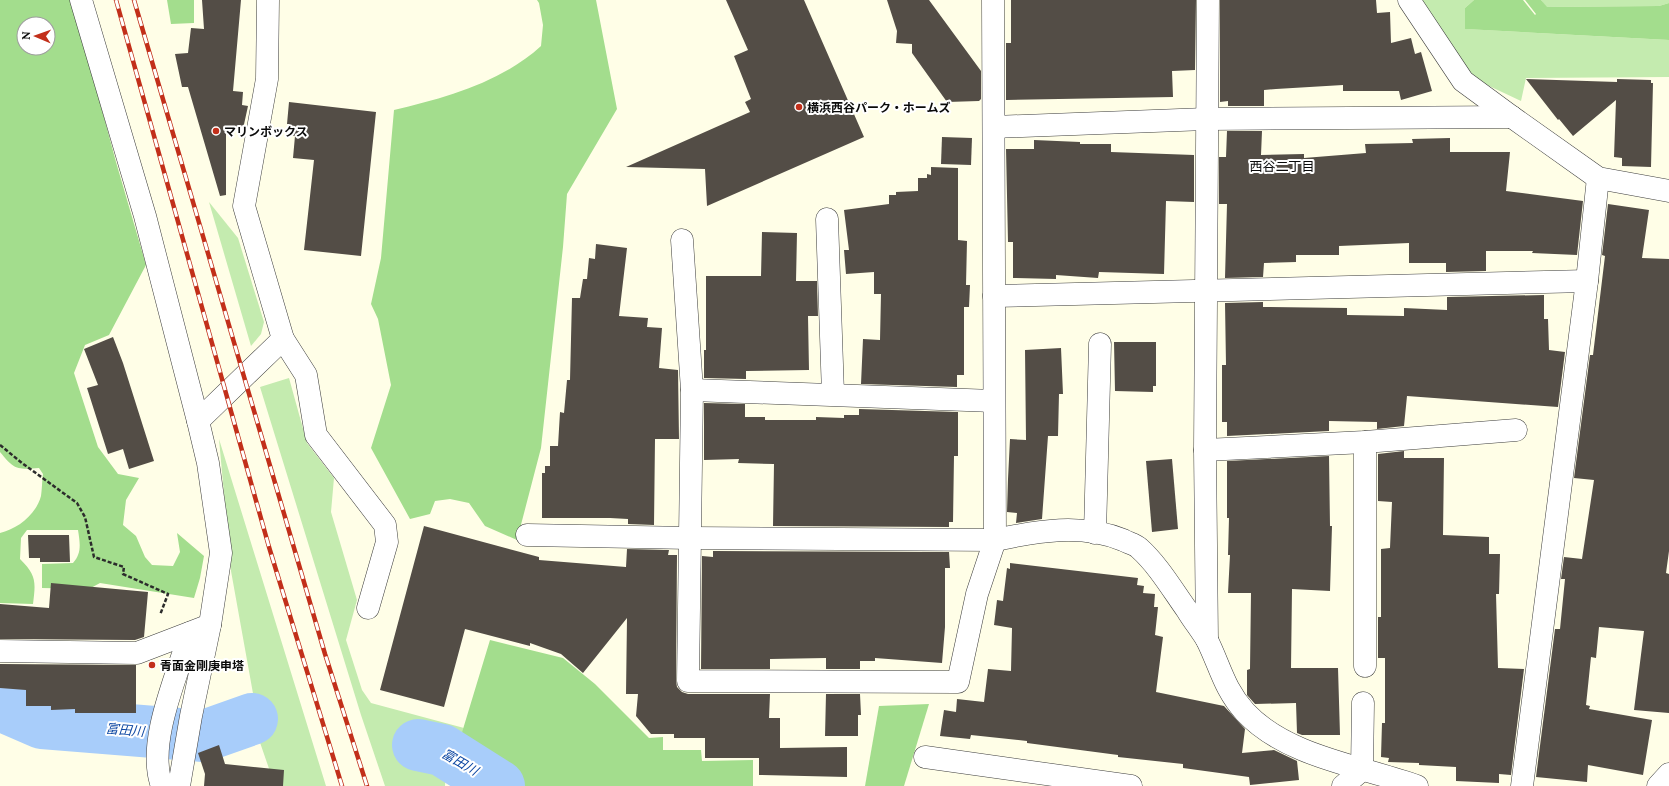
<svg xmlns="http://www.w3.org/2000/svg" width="1669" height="786" font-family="Lora,'Noto Sans JP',serif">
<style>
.green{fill:#c4ebaf}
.forest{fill:#a3dd8d;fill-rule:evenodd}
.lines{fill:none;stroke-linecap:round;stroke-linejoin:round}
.river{stroke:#a8cdfa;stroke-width:52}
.building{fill:#534d46}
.minor-casing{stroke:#3d3d3d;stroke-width:23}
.path{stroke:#2c2c2c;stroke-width:2.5;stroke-dasharray:4 2;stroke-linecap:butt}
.minor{stroke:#fff;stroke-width:22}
.rail-casing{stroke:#c22f1a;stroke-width:4.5}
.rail{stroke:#fff;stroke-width:3;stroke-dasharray:9;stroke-linecap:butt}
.poi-dot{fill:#c22f1a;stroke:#fff;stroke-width:1.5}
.labels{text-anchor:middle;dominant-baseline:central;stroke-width:4;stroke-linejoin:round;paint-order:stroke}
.poi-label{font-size:12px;font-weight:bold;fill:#0a0a0a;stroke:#fff;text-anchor:start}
.neighbourhood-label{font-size:13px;fill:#0a0a0a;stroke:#fff}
.water-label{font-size:13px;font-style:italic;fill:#0d47a2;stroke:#fff}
</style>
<rect width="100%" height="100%" fill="#fffee7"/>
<g class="green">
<path d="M1418 0H1474L1465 8 1466 29 1669 40V77L1526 78 1521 101 1468 76Z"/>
<path d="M1541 0H1669V3L1659 6 1546 7Z"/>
<path d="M209 202 238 238 264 322 261 334 251 346Z"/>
<path d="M289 378 307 443 334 478 331 512 357 600 346 640 362 690 371 703 464 728 460 739 447 740 445 786H385L361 715 260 387Z"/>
<path d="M219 439 326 786H275L255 728 254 699 231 571Z"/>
</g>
<g class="forest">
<path d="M0 0H90L79 24 116 162 146 265 109 335 85 345 74 373 98 447 118 474 139 478 126 500 123 525 136 536 145 557 152 565 173 566 180 552 177 533 204 556 200 578 194 598 100 583 89 589 42 588V564L73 563C82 553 80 543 78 530H27L21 538 20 559C36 575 36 581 33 604L0 603V533C17 529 36 515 41 496 42 490 42 481 43 474L39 468C16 470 14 469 0 452ZM24 24H48V48H24Z"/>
<path d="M167 0H194V23L171 24Z"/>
<path d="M537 0H596L617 109 567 194 563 247 541 448 517 540 485 526 469 503 450 499 435 501 430 514 410 519 371 448 391 385 378 319 371 304 381 258 394 110C445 98 502 82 541 46L543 25 539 3Z"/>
<path d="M1474 0H1523L1535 15 1536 14 1525 0H1541L1547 7 1659 6 1669 3V40L1465 29V8Z"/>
<path d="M490 640 563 658 595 684 649 738 663 737V750H701L702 761 753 760V786H514L505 777 471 757 460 739Z"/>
<path d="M929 704 904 786H865L879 706Z"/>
</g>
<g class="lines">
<g class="river">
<path d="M0 705 42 723 204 736 252 719"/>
<path d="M418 745 442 750 499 786"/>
</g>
</g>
<g class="building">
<path d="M202 0H241L233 91 243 92 242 105 248 106 243 129 226 126V195L220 196 188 87H182L175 54 188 53 191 28 204 29Z"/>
<path d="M726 0H804L864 137 707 206 705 169 626 167 750 112 745 102 751 99 734 56 748 50Z"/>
<path d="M887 0H929L981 71V99L979 101 947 102 912 53V44L896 43 897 31Z"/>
<path d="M1011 0H1196L1195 70 1172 71 1173 97 1006 100V43H1011Z"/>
<path d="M1220 0H1376L1377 13 1390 12 1391 43 1411 38 1415 54 1421 52 1432 91 1401 100 1399 91H1343V85L1276 89 1264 90V106H1228V101L1220 102Z"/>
<path d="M1526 79 1617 82V79L1651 80V83H1653L1651 167 1622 166V158L1614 157 1616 100 1573 136 1559 119 1558 120Z"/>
<path d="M289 102 376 112 361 256 304 250 314 160 293 158 295 136 288 135 289 124H287Z"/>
<path d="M1227 131H1262L1261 155 1304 154V158L1366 153 1365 144 1413 143 1412 139 1450 138V152H1510L1506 191 1583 201 1577 255 1532 253 1533 251H1486V271L1446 272V263H1409V243L1339 246V255H1296V262L1264 263 1263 277 1225 278 1227 204H1219V157H1226Z"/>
<path d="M942 137 972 138 971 165 941 164Z"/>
<path d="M1034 140 1080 142V144H1111V152L1194 155V202L1166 201 1164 274 1099 272 1098 278 1056 275V279L1013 278V242H1008L1006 149H1034Z"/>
<path d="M931 167 958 168V240L967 241 966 285H970L969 307H964V375H957V387L861 384 863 339 880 340 881 294H874V272L846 274 844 250H849L844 210 889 204V195H896V192L918 191V178H927V174L931 175Z"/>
<path d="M1608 204 1649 210 1642 258 1669 259V551L1666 573 1669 574V713L1634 710 1644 631 1599 627 1596 658 1591 657 1586 705 1590 706 1589 709 1652 720 1643 775 1588 765 1587 782 1536 777 1555 629H1560L1565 579H1561L1564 557 1582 559 1594 480 1574 478 1590 355H1593L1605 256 1602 255Z"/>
<path d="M762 232 797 233 796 281H817L818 316H808L809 370 746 371V379L704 378V350H706V276H761Z"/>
<path d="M596 244 627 248 619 316 648 318 647 327 662 328 659 368 678 370 679 439H655L654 525 628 524V519L610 518H542V473H545V466H550V446H558L560 412 564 413 567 380H570L572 298H580L583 279H587L589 258 595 259Z"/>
<path d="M1544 295V319H1548L1549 350 1565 352 1558 407 1407 396 1404 426 1377 429V422L1329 421V431L1227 436V422H1222V365H1226L1225 303 1263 302V307L1347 308V315L1404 316V308L1447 310V297Z"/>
<path d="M113 337 123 363 154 461 129 469 123 449 108 454 87 388 98 385 84 349Z"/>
<path d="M1114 342H1156V386H1153V392L1115 391Z"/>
<path d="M1061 348 1063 394H1059L1058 436H1048L1042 519 1016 523 1017 513 1007 512 1008 479 1010 439 1026 440 1025 350Z"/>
<path d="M704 403 745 404V417H765V420H816V417L844 418V415H859V409L958 412V456H954L953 522H949V527L773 526 774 464 738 463 739 459 704 460Z"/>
<path d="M1404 451V458H1444L1443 535 1489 537V554H1500L1499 594H1496L1498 668 1524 669 1511 775 1499 774V783L1456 781V767L1419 765V763L1388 762 1389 758 1381 757 1382 723H1385V658H1378V617H1381V549L1390 548 1392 502 1378 501V454Z"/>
<path d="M1329 456 1330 526H1332L1330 591 1292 589 1291 668H1338L1340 735H1302L1297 733 1296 703 1255 704 1247 695V670L1250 669 1251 593H1228L1230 555H1228L1229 518H1227V461Z"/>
<path d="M1172 459 1178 529 1152 532 1146 461Z"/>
<path d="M424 526 539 557V560L626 567 627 549 669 550 668 555H677L676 681 677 687 682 692 688 694H770L769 718H780V748L847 747V777L759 775V758H705V738H674V734H651L636 716 638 694H626L627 618 583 673 561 654 530 643V646L465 629 444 707 380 690Z"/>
<path d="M28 535H69L70 562H40V558H29Z"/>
<path d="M713 551 949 552 950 568H945V627L942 663 875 658V661H860V669H826V658L770 659V669H701L702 556 713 557Z"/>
<path d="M1010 563 1138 578 1137 585 1144 586 1143 593 1155 594 1154 607H1158L1155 635 1163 637 1156 692 1224 706 1245 729 1242 753 1274 750 1297 761 1299 780 1250 785 1249 777 1183 768V764L1118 757V755L1027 743V741L971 735 970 739 940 736 944 710 956 712 957 699 984 702 988 669 1011 671 1012 628 994 625 997 600 1003 601 1007 568 1010 569Z"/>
<path d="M51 583 148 592 144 637 135 640 0 639V604L49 608Z"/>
<path d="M0 664 136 665V713H75V709L51 710V706H26V690L0 688Z"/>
<path d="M826 694H860L861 715H858V736H825Z"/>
<path d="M219 745 225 764 284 770 283 786H204L205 774 198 753Z"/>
</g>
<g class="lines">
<defs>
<g id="minor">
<path d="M81 0 145 216 198 421 208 463 221 553 210 625 191 716 179 786"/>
<path d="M1409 0 1463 81 1512 117 1598 178 1669 191"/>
<path d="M994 127 1206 119 1512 117"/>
<path d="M827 219 833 394"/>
<path d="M682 240 692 390 688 681 958 682 977 594 995 540 993 0"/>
<path d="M994 296 1587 281"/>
<path d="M283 339 306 375 316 435 385 525 387 542 368 608"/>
<path d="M692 390 994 401"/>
<path d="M198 421 283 339 244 206 267 79 268 0"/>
<path d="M1205 450 1365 442 1516 430"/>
<path d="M1095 533 1100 344"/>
<path d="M527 535 690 538 995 540C1038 531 1081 523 1123 540 1128 543 1135 544 1139 548 1158 565 1172 589 1187 610 1193 620 1201 630 1207 640 1220 666 1224 689 1245 712 1287 757 1361 766 1417 786"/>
<path d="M1207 640 1205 450 1208 0"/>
<path d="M0 651 137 653 210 625"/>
<path d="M1365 666V442"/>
<path d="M925 757 1131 786"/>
<path d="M162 786C146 743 177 676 190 633"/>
<path d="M1343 786 1362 770 1363 703"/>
<path d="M1522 786 1587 281 1598 178"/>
<path d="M1658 786 1669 774"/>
</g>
</defs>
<use href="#minor" class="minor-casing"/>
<path class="path" d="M0 445 22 463 77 503 85 517 94 557 124 567 123 574 168 594 160 615"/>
<use href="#minor" class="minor"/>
<defs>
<g id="rail">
<path d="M116 0 269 547 342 786"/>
<path d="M134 0 325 654 367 786"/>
</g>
</defs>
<use href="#rail" class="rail-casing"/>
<use href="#rail" class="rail"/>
</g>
<g class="poi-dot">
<circle cx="799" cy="107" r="4"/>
<circle cx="216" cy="131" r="4"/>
<circle cx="152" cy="665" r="4"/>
</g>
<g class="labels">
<g class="poi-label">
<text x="807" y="107">横浜西谷パーク・ホームズ</text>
<text x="224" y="131">マリンボックス</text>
<text x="160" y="665">青面金剛庚申塔</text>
</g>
<g class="neighbourhood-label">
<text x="1282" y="166">西谷二丁目</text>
</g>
<g class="water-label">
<text transform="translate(125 730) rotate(5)">富田川</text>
<text transform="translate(460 762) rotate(30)">富田川</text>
</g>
</g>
<g transform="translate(36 36) rotate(272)"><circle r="19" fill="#ffffff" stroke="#9d9d9d"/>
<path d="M0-3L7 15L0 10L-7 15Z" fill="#c22f1a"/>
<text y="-6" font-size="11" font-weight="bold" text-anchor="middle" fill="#0a0a0a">N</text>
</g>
</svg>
